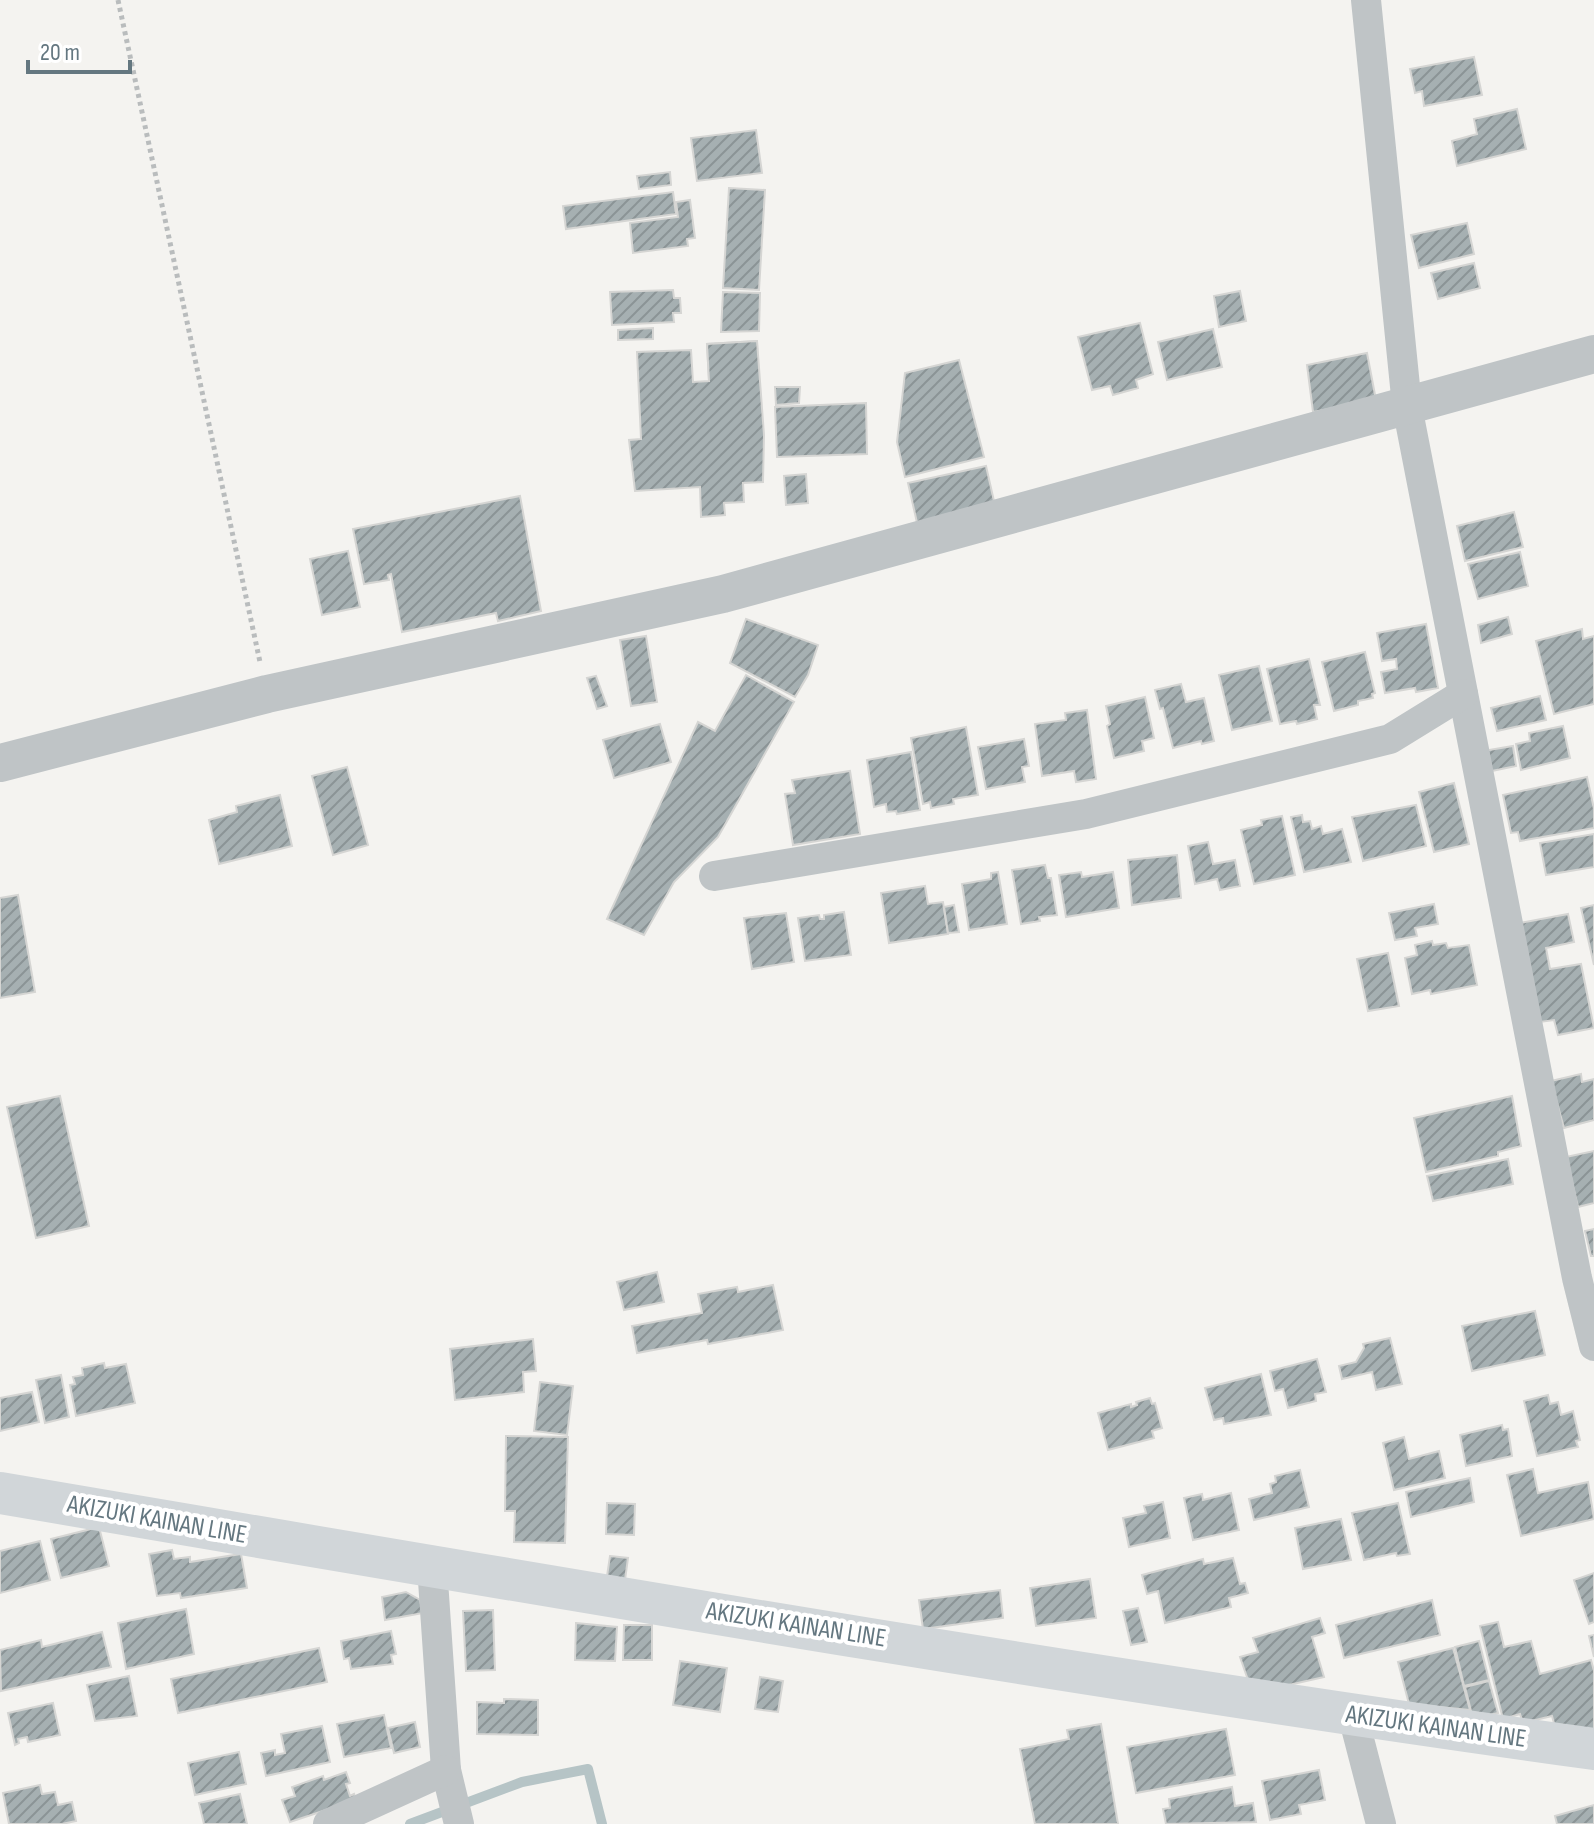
<svg xmlns="http://www.w3.org/2000/svg" width="1594" height="1824" font-family="'Sofia Sans Condensed',sans-serif">
<style>
.lines{fill:none;stroke-linecap:round;stroke-linejoin:round}
.stream{stroke:#b6c4c6;stroke-width:10}
.building{fill:url(#building-hatch);stroke:#d5d5d3;stroke-width:2}
.path{stroke:#b9bcbd;stroke-width:5;stroke-dasharray:4 4;stroke-linecap:butt}
.minor{stroke:#bfc4c6;stroke-width:30}
.tertiary{stroke:#bfc4c6;stroke-width:38}
.secondary{stroke:#d1d6d9;stroke-width:42}
.labels{text-anchor:middle;dominant-baseline:central;stroke-width:8;stroke-linejoin:round;paint-order:stroke}
.street-label{font-size:26px;fill:#647780;stroke:#fff}
</style>
<defs>
<pattern id="building-hatch" width="6" height="6" patternUnits="userSpaceOnUse" patternTransform="scale(2)"><rect width="6" height="6" fill="#a6b0b2"/><path d="M-1 1l2-2M0 6l6-6M5 7l2-2" fill="none" stroke="#8b9496"/></pattern>
</defs>
<rect width="100%" height="100%" fill="#f4f3f0"/>
<g class="lines">
<path class="stream" d="M410 1824 522 1782 588 1769 602 1824"/>
</g>
<g class="building">
<path d="M1474 57 1482 95 1424 106 1422 91 1415 93 1410 69Z"/>
<path d="M1517 109 1526 149 1457 166 1452 141 1477 134 1474 119Z"/>
<path d="M756 130 762 173 697 181 691 138Z"/>
<path d="M670 172 671 185 639 189 637 176Z"/>
<path d="M729 188 765 190 759 290 723 288Z"/>
<path d="M673 192 676 214 566 229 563 206Z"/>
<path d="M690 200 695 238 687 239 688 246 633 253 630 223 678 217 676 202Z"/>
<path d="M1467 223 1474 254 1419 268 1411 235Z"/>
<path d="M1474 263 1480 288 1438 299 1431 273Z"/>
<path d="M673 290 674 298H680L681 313H673L674 322 612 325 610 292Z"/>
<path d="M1240 291 1246 321 1219 327 1214 296Z"/>
<path d="M723 292 760 293 759 331 721 332Z"/>
<path d="M1140 323 1153 374 1136 380 1138 388 1113 395 1110 386 1092 390 1078 337Z"/>
<path d="M653 328V339L618 340V330Z"/>
<path d="M1213 329 1222 367 1167 380 1158 342Z"/>
<path d="M757 341 758 377 709 381 707 344Z"/>
<path d="M757 341 764 435 763 482 743 483 744 502 724 503 725 515 701 517 700 487 635 491 629 440 641 439 637 352 691 350 693 382 709 381 707 344Z"/>
<path d="M1367 353 1376 400 1313 412 1307 365Z"/>
<path d="M959 360 984 457 905 477 897 442 905 373Z"/>
<path d="M775 387H800L799 403 776 405Z"/>
<path d="M866 403 867 454 777 457 775 407Z"/>
<path d="M986 466 996 510 918 527 908 483Z"/>
<path d="M806 474 808 503 786 505 784 476Z"/>
<path d="M520 496 541 611 498 621 496 613 402 632 391 574 388 575 389 580 364 584 353 529Z"/>
<path d="M1514 512 1523 547 1465 561 1457 526Z"/>
<path d="M348 551 360 607 322 615 310 559Z"/>
<path d="M1520 552 1528 586 1478 599 1468 564Z"/>
<path d="M1508 617 1512 634 1481 643 1478 625Z"/>
<path d="M746 619 818 645 808 675 795 697 730 663Z"/>
<path d="M1426 624 1438 688 1416 692 1415 688 1385 693 1381 672 1397 669 1396 659 1382 661 1377 633Z"/>
<path d="M1582 629 1583 639 1594 636V704L1554 714 1536 641Z"/>
<path d="M646 636 657 702 631 706 620 640Z"/>
<path d="M1365 652 1375 693 1372 694 1373 698 1358 701V705L1334 711 1322 662Z"/>
<path d="M1309 659 1320 705H1314L1317 719 1297 724 1296 721 1280 724 1267 669Z"/>
<path d="M1259 666 1272 721 1232 730 1219 675Z"/>
<path d="M746 675 794 702 727 821 718 837 674 882 644 935 607 919 698 722 715 731Z"/>
<path d="M596 676 607 706 597 709 587 678Z"/>
<path d="M1181 684 1186 702 1204 698 1214 741 1202 744 1201 741 1173 748 1163 708 1160 709 1155 690Z"/>
<path d="M1540 696 1546 720 1497 731 1491 708Z"/>
<path d="M1145 697 1154 738 1142 741 1144 751 1114 758 1107 726 1110 724 1106 706Z"/>
<path d="M1087 710 1096 779 1076 782 1074 771 1042 776 1035 724 1066 720 1065 713Z"/>
<path d="M660 724 671 762 614 778 603 740Z"/>
<path d="M1563 726 1570 758 1521 770 1516 744 1530 741 1529 733Z"/>
<path d="M966 727 978 795 953 799 954 804 931 808 930 802 923 804 911 738Z"/>
<path d="M1024 739 1029 766 1022 767 1025 782 986 789 978 747Z"/>
<path d="M1513 746 1516 766 1487 772 1483 751Z"/>
<path d="M911 752 920 810 897 814 896 811 887 812 886 804 874 807 867 760Z"/>
<path d="M347 767 368 845 333 855 312 776Z"/>
<path d="M850 771 860 834 793 845 785 794 795 793 792 780Z"/>
<path d="M1587 777 1594 809V828L1520 841 1518 832 1511 833 1503 795Z"/>
<path d="M1454 783 1469 844 1434 852 1419 792Z"/>
<path d="M280 795 292 846 219 864 209 820 237 812 236 806Z"/>
<path d="M1416 805 1426 846 1363 861 1352 817Z"/>
<path d="M1302 815 1303 822 1310 821 1312 829 1321 826 1323 834 1342 829 1351 862 1304 872 1291 817Z"/>
<path d="M1282 816 1295 875 1254 884 1241 830 1262 825 1261 820Z"/>
<path d="M1594 834V867L1546 875 1540 843Z"/>
<path d="M1208 842 1213 864 1235 860 1240 886 1220 890 1217 879 1195 884 1188 846Z"/>
<path d="M1177 855 1181 898 1132 905 1128 860Z"/>
<path d="M1045 865 1048 878H1051L1057 915 1039 917 1040 921 1021 924 1012 870Z"/>
<path d="M998 872 1007 924 969 930 962 884 991 879V873Z"/>
<path d="M1081 872 1082 877 1113 872 1119 908 1066 917 1059 875Z"/>
<path d="M925 886 928 904 943 902 948 934 889 943 881 893Z"/>
<path d="M18 895 35 992 0 998V898Z"/>
<path d="M1434 904 1438 924 1415 928 1417 936 1395 940 1389 913Z"/>
<path d="M954 905 959 932 948 933 944 907Z"/>
<path d="M1594 905V965L1581 908Z"/>
<path d="M844 912 851 955 805 961 798 918 819 915 820 919H824V915Z"/>
<path d="M786 913 794 962 752 969 744 918Z"/>
<path d="M1568 914 1574 942 1546 948 1550 969 1581 964 1594 1028 1558 1035 1554 1020 1540 1022 1520 923Z"/>
<path d="M1432 941 1433 945 1446 943 1448 948 1469 945 1477 985 1431 994 1430 990 1412 994 1405 958 1417 955 1415 945Z"/>
<path d="M1388 953 1399 1006 1368 1011 1357 959Z"/>
<path d="M1581 1074 1582 1082 1594 1079V1120L1564 1128 1551 1081Z"/>
<path d="M60 1096 89 1226 36 1238 7 1107Z"/>
<path d="M1512 1096 1521 1146 1498 1152V1156L1426 1172 1414 1118Z"/>
<path d="M1594 1151V1203L1578 1207 1566 1157Z"/>
<path d="M1508 1159 1513 1184 1433 1201 1427 1176Z"/>
<path d="M1594 1229V1256H1591L1585 1231Z"/>
<path d="M657 1272 664 1302 624 1310 617 1282Z"/>
<path d="M773 1285 783 1330 708 1344 707 1340 637 1353 632 1326 702 1313 698 1294 737 1287 738 1292Z"/>
<path d="M1535 1311 1545 1355 1472 1371 1462 1326Z"/>
<path d="M1390 1338 1402 1384 1376 1390 1372 1372 1342 1379 1339 1366 1356 1362 1364 1348 1363 1344Z"/>
<path d="M533 1339 536 1371 523 1372 524 1392 455 1400 450 1349Z"/>
<path d="M1317 1359 1326 1392 1315 1394 1316 1401 1288 1408 1283 1389 1275 1391 1270 1371Z"/>
<path d="M104 1363 105 1368 126 1364 135 1403 76 1416 70 1385 75 1384 73 1377 83 1375 82 1368Z"/>
<path d="M1261 1374 1271 1415 1224 1424 1223 1418 1214 1420 1205 1388Z"/>
<path d="M61 1375 69 1417 45 1423 36 1380Z"/>
<path d="M540 1382 573 1386 567 1435 534 1431Z"/>
<path d="M32 1392 39 1422 0 1431V1398Z"/>
<path d="M1548 1395 1550 1404 1558 1402 1561 1415 1573 1411 1580 1440 1576 1441 1578 1447 1537 1456 1524 1401Z"/>
<path d="M1150 1398 1152 1404 1155 1403 1162 1428 1152 1431 1154 1438 1108 1450 1098 1413 1131 1404V1407L1137 1405 1136 1402Z"/>
<path d="M1502 1425 1503 1430 1508 1429 1512 1456 1466 1466 1460 1435Z"/>
<path d="M506 1436 568 1437 565 1543 514 1542 515 1511H505Z"/>
<path d="M1404 1437 1409 1459 1439 1451 1445 1478 1394 1490 1383 1443Z"/>
<path d="M1533 1469 1538 1493 1588 1482 1594 1519 1521 1536 1507 1475Z"/>
<path d="M1300 1470 1309 1507 1254 1520 1249 1499 1272 1493 1270 1484 1276 1482 1275 1476Z"/>
<path d="M1470 1478 1474 1502 1411 1517 1406 1492Z"/>
<path d="M1231 1493 1239 1530 1193 1540 1184 1498 1202 1494 1203 1500Z"/>
<path d="M1163 1502 1170 1538 1129 1547 1123 1518 1146 1513 1144 1506Z"/>
<path d="M607 1503 635 1504 634 1535 606 1534Z"/>
<path d="M1398 1503 1410 1554 1397 1556 1396 1553 1364 1560 1352 1513Z"/>
<path d="M1341 1519 1351 1560 1303 1569 1295 1528Z"/>
<path d="M99 1527 109 1566 61 1578 51 1539Z"/>
<path d="M40 1541 50 1580 0 1593V1551Z"/>
<path d="M172 1550 174 1559 190 1557V1562L241 1554 247 1588 181 1598 180 1593 157 1596 149 1554Z"/>
<path d="M610 1556 628 1558 625 1580 607 1576Z"/>
<path d="M1233 1558 1240 1584 1245 1583 1248 1593 1229 1598 1231 1607 1165 1623 1158 1591 1147 1594 1142 1575 1203 1559 1204 1564Z"/>
<path d="M1594 1573V1622L1589 1624 1574 1580Z"/>
<path d="M1090 1579 1096 1618 1036 1626 1030 1588Z"/>
<path d="M1000 1590 1003 1618 923 1629 919 1600Z"/>
<path d="M406 1592 420 1600 423 1613 385 1620 382 1597Z"/>
<path d="M1432 1600 1440 1635 1344 1658 1336 1625Z"/>
<path d="M1138 1608 1147 1642 1131 1645 1123 1611Z"/>
<path d="M186 1609 194 1654 126 1669 118 1623Z"/>
<path d="M493 1610 495 1670 466 1671 463 1611Z"/>
<path d="M1320 1618 1325 1633 1312 1637 1324 1677 1280 1687 1248 1680 1240 1657 1258 1652 1253 1638Z"/>
<path d="M1498 1622 1504 1647 1531 1641 1540 1674 1591 1660 1594 1671V1734L1555 1727 1552 1716 1523 1723 1520 1714 1503 1719 1480 1626Z"/>
<path d="M576 1623 617 1627 615 1661 575 1660Z"/>
<path d="M624 1625H652V1660H623Z"/>
<path d="M391 1631 396 1654 391 1655 393 1664 351 1669 349 1658 344 1659 341 1641Z"/>
<path d="M102 1632 111 1667 1 1691 0 1650 41 1640 42 1647Z"/>
<path d="M1594 1635V1657L1589 1636Z"/>
<path d="M1479 1641 1489 1680 1464 1686 1455 1647Z"/>
<path d="M319 1648 327 1682 178 1713 171 1679Z"/>
<path d="M1453 1648 1470 1710 1409 1704 1398 1662Z"/>
<path d="M680 1661 727 1668 720 1712 673 1705Z"/>
<path d="M129 1676 137 1716 95 1721 87 1685Z"/>
<path d="M760 1677 783 1681 778 1712 755 1709Z"/>
<path d="M1489 1681 1498 1713 1473 1719 1465 1687Z"/>
<path d="M504 1699 538 1700V1735L477 1734V1702L504 1703Z"/>
<path d="M53 1703 60 1735 28 1742 27 1737 18 1739 19 1743 15 1745 8 1713Z"/>
<path d="M384 1715 391 1748 344 1757 337 1724Z"/>
<path d="M415 1722 420 1747 394 1753 388 1728Z"/>
<path d="M1101 1724 1118 1824H1035L1020 1749 1069 1739 1067 1730Z"/>
<path d="M322 1726 330 1762 266 1776 261 1753 275 1750V1755L285 1753 281 1734Z"/>
<path d="M1226 1729 1235 1775 1136 1793 1127 1747Z"/>
<path d="M239 1752 246 1784 195 1795 188 1763Z"/>
<path d="M1319 1770 1325 1800 1299 1805 1301 1814 1270 1820 1262 1781Z"/>
<path d="M346 1772 350 1783 346 1784 350 1796 354 1794 356 1800 290 1822 282 1800 295 1796 292 1787 323 1776 324 1780Z"/>
<path d="M40 1785 42 1794 55 1792 58 1805 72 1802 76 1821 62 1824H9L3 1793Z"/>
<path d="M1232 1787 1235 1806 1253 1803 1256 1822 1166 1824 1163 1809 1170 1808 1169 1799Z"/>
<path d="M240 1794 247 1824H204L199 1803Z"/>
<path d="M1594 1805V1824H1557L1555 1816Z"/>
</g>
<g class="lines">
<path class="path" d="M118 0 260 662"/>
<g class="minor">
<path d="M1366 0 1407 406 1577 1278 1594 1346"/>
<path d="M714 876 1086 814 1390 739 1463 694"/>
<path d="M432 1566 446 1770 459 1824"/>
<path d="M1353 1716 1381 1824"/>
<path d="M328 1824 446 1770"/>
</g>
<path class="tertiary" d="M0 763 267 694 723 594 1594 354"/>
<path class="secondary" d="M0 1493C530 1583 1061 1675 1594 1749"/>
</g>
<g class="labels">
<g class="street-label">
<text transform="translate(157 1520) rotate(10)">AKIZUKI KAINAN LINE</text>
<text transform="translate(796 1625) rotate(9)">AKIZUKI KAINAN LINE</text>
<text transform="translate(1436 1727) rotate(8)">AKIZUKI KAINAN LINE</text>
</g>
</g>
<path d="M28 60v12h102v-12" fill="none" stroke="#647780" stroke-width="4"/>
<text x="40" y="60" font-size="24" fill="#647780" stroke="#ffffff" stroke-width="6" paint-order="stroke">20 m</text>
</svg>
